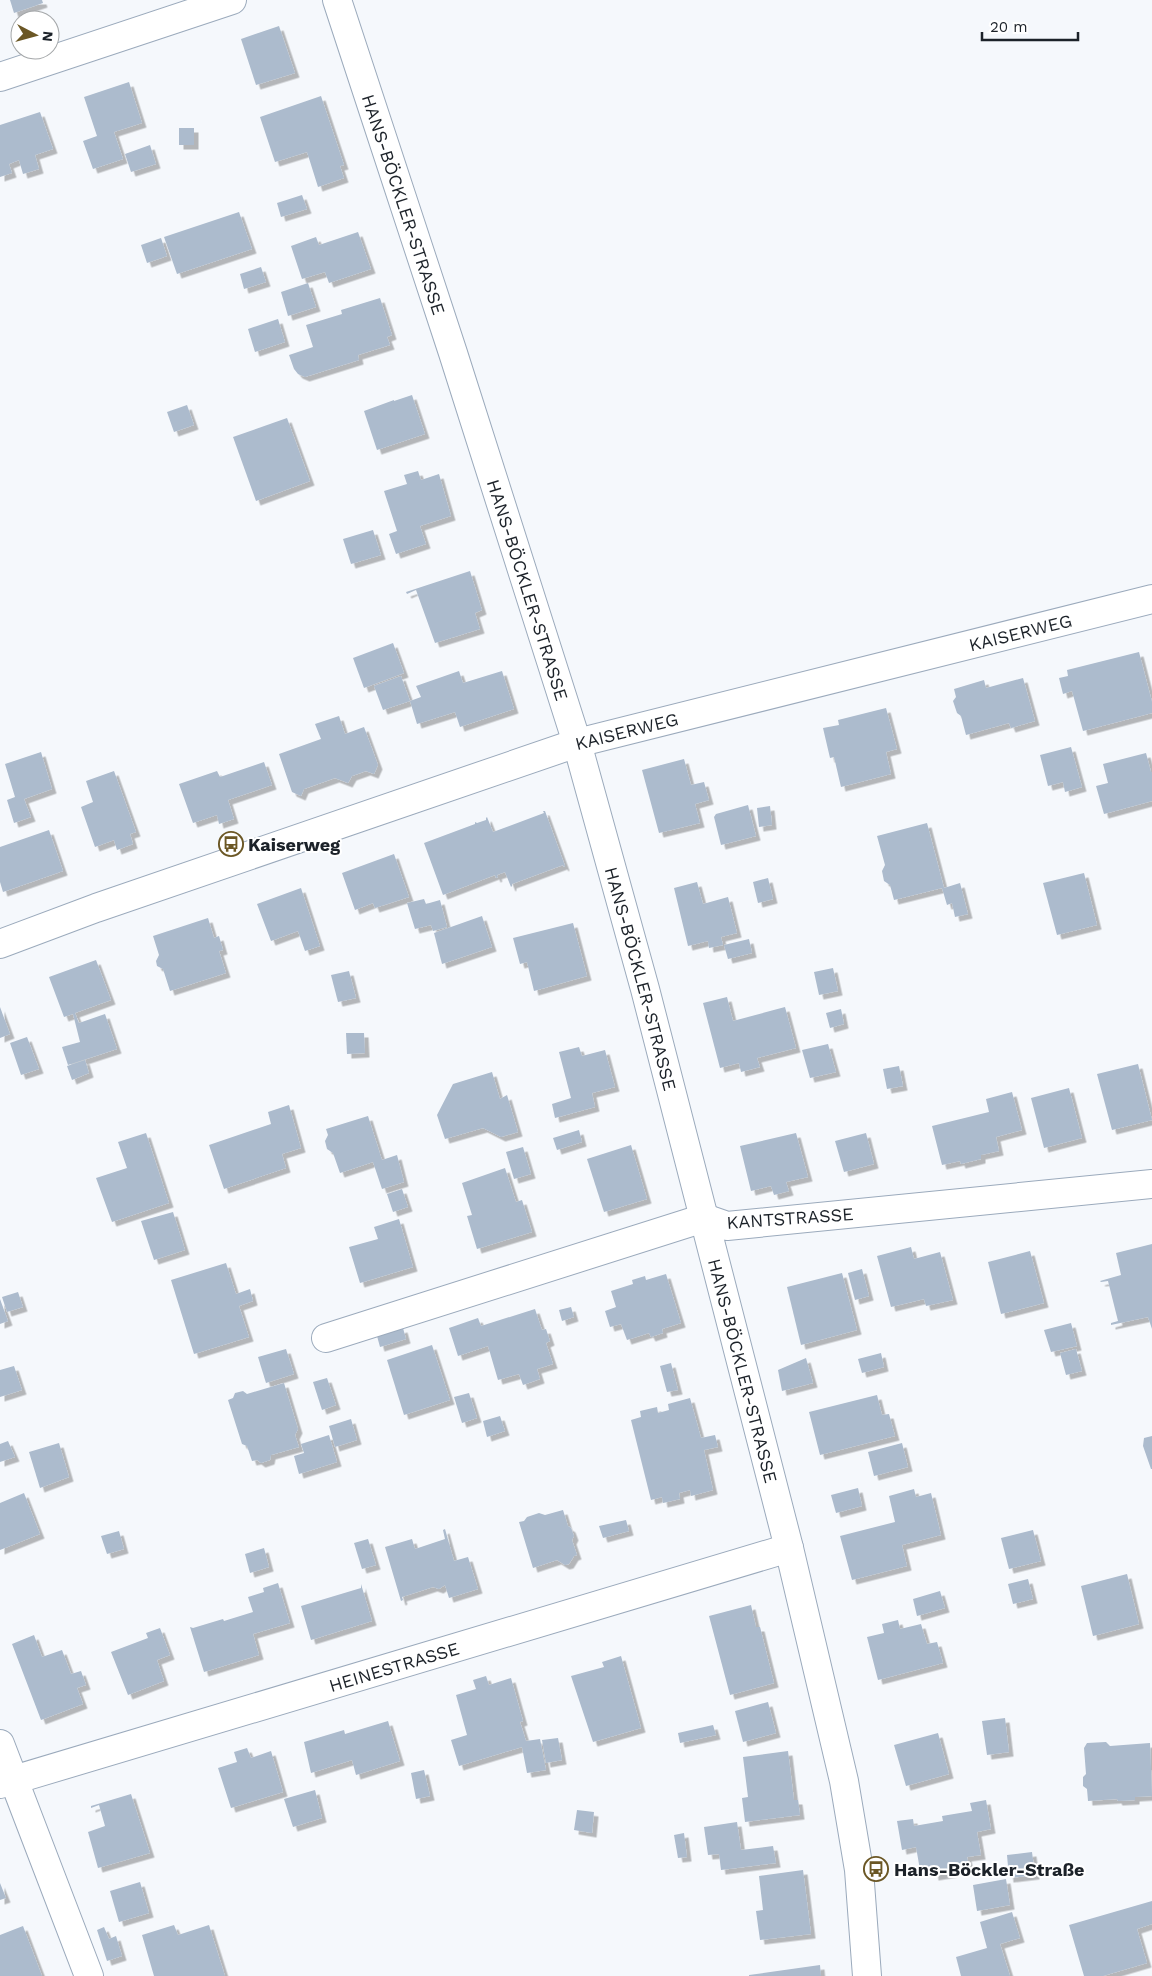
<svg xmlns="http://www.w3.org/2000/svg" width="1152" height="1976" font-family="'Work Sans',sans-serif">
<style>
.building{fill:#acbbcd;filter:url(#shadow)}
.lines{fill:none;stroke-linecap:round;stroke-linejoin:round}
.minor-casing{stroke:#9baabc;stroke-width:30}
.minor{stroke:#fff;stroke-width:28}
.labels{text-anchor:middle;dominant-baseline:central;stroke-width:4;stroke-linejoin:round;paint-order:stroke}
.street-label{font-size:18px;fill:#1c2229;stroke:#fff}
.poi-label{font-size:18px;font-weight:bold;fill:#1c2229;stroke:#fff;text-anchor:start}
</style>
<defs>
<filter id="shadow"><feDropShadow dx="4.5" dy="4.5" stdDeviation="0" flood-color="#0004"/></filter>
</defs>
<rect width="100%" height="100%" fill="#f5f8fc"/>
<g class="building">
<path d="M10 0H42L43 3 14 13Z"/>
<path d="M279 26 295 73 256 85 241 39Z"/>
<path d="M129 82 142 123 114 132 123 159 93 169 83 141 97 136 84 97Z"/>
<path d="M321 96 344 165 340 166 344 178 318 187 307 152 275 162 260 117Z"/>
<path d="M40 112 53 149 35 155 39 169 23 174 19 160 9 164 12 173 0 177V125Z"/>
<rect x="179" y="128" width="15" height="17"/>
<path d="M150 145 156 164 131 172 125 154Z"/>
<path d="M302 195 307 209 281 217 277 203Z"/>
<path d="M239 212 252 249 177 274 164 237Z"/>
<path d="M358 232 371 269 329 283 325 272 302 279 291 246 316 237 319 245Z"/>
<path d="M161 238 167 256 147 263 141 245Z"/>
<path d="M261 267 266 282 244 289 240 274Z"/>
<path d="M308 283 316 307 288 316 281 292Z"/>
<path d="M380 298 392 335 387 337 390 345 358 355 359 360 305 377 298 374 294 369 289 355 313 347 306 325 342 314 341 310Z"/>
<path d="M278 319 285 342 255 352 248 329Z"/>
<path d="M412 395 425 434 377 450 364 411 394 400V401Z"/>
<path d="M187 405 194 425 174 432 167 412Z"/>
<path d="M287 418 310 481 256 501 233 437Z"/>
<path d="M418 471 421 480 439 474 451 516 420 526 426 544 396 554 389 534 397 531 384 491 407 484 404 475Z"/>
<path d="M373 530 381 555 351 564 343 539Z"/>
<path d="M470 571 482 610 475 613 480 629 435 643 416 590 407 594 406 592Z"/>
<path d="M393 643 404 673 364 688 353 658Z"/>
<path d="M1139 652 1152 702V713L1083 731 1072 691 1063 694 1059 678 1068 676 1067 670Z"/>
<path d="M459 671 463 683 502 671 514 709 460 727 455 712 417 724 410 701 421 697 416 686Z"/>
<path d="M401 676 410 701 383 710 374 686Z"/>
<path d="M1023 678 1035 721 1011 728 1009 723 966 735 961 716 957 713 953 701 956 697 954 689 984 680 986 688Z"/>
<path d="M886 708 897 749 886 752 891 774 841 787 834 757 830 758 823 728 839 725 838 720Z"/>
<path d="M339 716 345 734 364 727 378 765 374 774 366 771 352 776 348 783 335 778 304 789 301 796 292 792 279 754 321 739 315 724Z"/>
<path d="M1071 747 1082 787 1065 792 1063 782 1048 786 1040 755Z"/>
<path d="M41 752 52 789 24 799 31 817 14 823 7 800 15 797 5 764Z"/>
<path d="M1146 753 1151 772H1152V801L1104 814 1096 786 1108 783 1103 764Z"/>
<path d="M684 759 691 785 704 782 709 800 695 804 700 823 659 833 642 770Z"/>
<path d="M264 762 272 785 228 800 234 819 219 824 217 815 193 823 179 784 217 771 220 777Z"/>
<path d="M114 771 136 832 130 834 133 844 117 850 114 840 95 847 81 807 93 802 86 781Z"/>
<path d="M748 805 756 836 721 845 714 817 716 814Z"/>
<path d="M770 806 772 825 759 827 757 808Z"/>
<path d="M543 811H545L565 866 564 867 563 865 512 884V886L511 887 505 872 497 875 498 877 496 878 495 875 443 895 424 843 475 824V822L477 823 486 820V818L487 817 493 832 544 813Z"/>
<path d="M927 823 944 888 960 883 968 914 955 917 952 903 947 905 942 888 894 900 890 885 884 881 882 871 885 865 877 836Z"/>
<path d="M49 830 63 871 3 892 0 882V847Z"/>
<path d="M394 854 409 897 375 908 373 903 355 910 342 873Z"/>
<path d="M1084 873 1097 925 1057 935 1043 883Z"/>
<path d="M768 878 773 899 758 903 753 882Z"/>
<path d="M697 882 703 904 728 897 737 933 721 937 723 945 709 948 708 941 688 946 674 888Z"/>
<path d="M301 888 320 946 305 951 298 931 271 941 257 904Z"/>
<path d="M424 899 426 904 440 900 447 927 433 931 431 925 415 929 407 903Z"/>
<path d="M482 916 492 947 442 964 434 933Z"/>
<path d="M208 918 214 938 219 936 223 950 219 951 226 973 170 991 163 969 157 966 156 961 159 955 153 936Z"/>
<path d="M573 923 587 976 534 991 527 962 520 964 513 938Z"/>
<path d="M749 939 752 953 728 959 724 945Z"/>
<path d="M96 960 111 1000 75 1013 79 1023 105 1014 117 1049 68 1065 62 1047 80 1042 73 1014 64 1017 49 977Z"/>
<path d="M833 968 838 991 819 995 814 972Z"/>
<path d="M349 971 356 998 338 1002 331 975Z"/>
<path d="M727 997 733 1021 785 1007 796 1048 757 1058 760 1067 741 1072 739 1063 720 1068 703 1003Z"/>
<path d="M0 1007 10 1034 0 1038Z"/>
<path d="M841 1009 844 1024 830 1028 826 1013Z"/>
<path d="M346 1033H364L365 1053 347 1054Z"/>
<path d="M27 1037 39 1069 21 1075 10 1043Z"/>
<path d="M828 1044 836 1072 810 1078 802 1050Z"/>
<path d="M579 1047 582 1056 605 1050 615 1087 592 1093 595 1107 555 1118 552 1104 571 1098 559 1052Z"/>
<path d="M85 1060 89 1073 72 1080 67 1066Z"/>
<path d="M1138 1064 1152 1120 1112 1130 1097 1074Z"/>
<path d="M899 1066 903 1086 887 1089 883 1069Z"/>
<path d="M492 1072 500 1099 507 1095 518 1132 501 1137 483 1128 445 1139 437 1115 453 1084Z"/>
<path d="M1069 1088 1082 1138 1044 1148 1031 1098Z"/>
<path d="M1012 1092 1022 1130 996 1137 999 1151 981 1155V1159L961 1164 960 1161 942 1165 932 1126 989 1112 986 1099Z"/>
<path d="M289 1105 301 1148 282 1154 286 1168 224 1189 209 1145 271 1124 268 1112Z"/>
<path d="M368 1116 382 1160 397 1155 404 1182 382 1189 373 1162 340 1173 333 1153 327 1149 325 1141 328 1135 326 1129Z"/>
<path d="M579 1130 582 1142 557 1150 553 1138Z"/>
<path d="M146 1133 169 1203 112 1222 96 1178 127 1168 118 1142Z"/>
<path d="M796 1133 808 1177 786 1182 789 1191 774 1195 771 1186 751 1191 740 1146Z"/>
<path d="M866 1133 874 1164 844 1172 835 1141Z"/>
<path d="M631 1145 647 1199 604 1212 587 1159Z"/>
<path d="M523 1147 531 1174 514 1179 506 1152Z"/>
<path d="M505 1168 516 1202 522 1200 532 1232 477 1249 467 1216 472 1215 462 1183Z"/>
<path d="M402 1189 408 1207 393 1212 387 1194Z"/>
<path d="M173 1212 185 1250 154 1260 141 1221Z"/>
<path d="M399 1219 413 1267 360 1283 349 1247 378 1239 374 1227Z"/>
<path d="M1152 1244V1329L1148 1317 1111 1325V1323L1118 1321 1108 1281 1101 1282 1100 1281 1121 1275 1116 1253Z"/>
<path d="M911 1247 914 1259 940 1252 953 1300 926 1306 924 1299 891 1307 877 1256Z"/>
<path d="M1030 1251 1044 1303 1001 1314 988 1262Z"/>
<path d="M226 1263 236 1294 250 1289 253 1301 239 1306 249 1337 194 1354 171 1280Z"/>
<path d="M862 1269 869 1296 855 1300 848 1273Z"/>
<path d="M842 1273 857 1330 801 1345 787 1287Z"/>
<path d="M666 1274 681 1323 662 1329 663 1333 651 1337 649 1333 627 1340 621 1324 610 1327 605 1311 616 1307 611 1291 633 1284 632 1280 645 1276 646 1280Z"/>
<path d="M18 1292 23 1307 7 1312 2 1297Z"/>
<path d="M0 1299 8 1321 0 1324Z"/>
<path d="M571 1307 574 1317 562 1321 559 1310Z"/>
<path d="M535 1309 542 1330 546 1329 550 1341 546 1343 553 1364 537 1369 540 1379 523 1385 519 1374 498 1380 488 1346 458 1356 449 1328 478 1318 481 1326Z"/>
<path d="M1071 1323 1077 1346 1051 1352 1044 1330Z"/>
<path d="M403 1328 406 1339 380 1347 377 1336Z"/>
<path d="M432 1345 450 1400 404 1415 387 1360Z"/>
<path d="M286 1349 294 1374 266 1383 258 1357Z"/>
<path d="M1076 1349 1082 1371 1066 1375 1060 1353Z"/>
<path d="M881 1353 884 1367 862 1373 858 1359Z"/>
<path d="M806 1358 813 1383 782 1391 778 1370Z"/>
<path d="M671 1363 678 1390 667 1392 660 1366Z"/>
<path d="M14 1366 22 1390 0 1397V1370Z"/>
<path d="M327 1378 336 1405 322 1410 313 1382Z"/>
<path d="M284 1383 298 1429 295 1435 299 1447 271 1455 270 1460 261 1463 257 1460 252 1461 247 1446 242 1444 228 1400 233 1398 235 1393 243 1391 247 1394Z"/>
<path d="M469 1393 477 1418 462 1423 454 1397Z"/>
<path d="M877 1395 882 1415 889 1414 895 1436 820 1455 809 1412Z"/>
<path d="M690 1398 701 1438 715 1435 718 1447 704 1450 713 1490 691 1496 690 1490 679 1493 680 1499 663 1503 662 1497 651 1500 631 1420 641 1417 640 1411 657 1407 658 1413 669 1410 668 1404Z"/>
<path d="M500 1416 505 1431 487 1437 483 1421Z"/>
<path d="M351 1419 357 1440 335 1447 329 1426Z"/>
<path d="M329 1435 337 1462 299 1474 294 1456 304 1453 301 1444Z"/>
<path d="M1152 1436V1469H1151L1143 1446 1144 1438Z"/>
<path d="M8 1441 15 1457 0 1462V1444Z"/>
<path d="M59 1443 69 1477 40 1488 29 1452Z"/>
<path d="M902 1443 908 1467 874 1476 868 1452Z"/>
<path d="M858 1488 862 1506 836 1513 831 1495Z"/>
<path d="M914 1489 916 1497 931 1493 941 1535 902 1545 907 1566 852 1580 840 1536 895 1522 889 1496Z"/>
<path d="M24 1493 40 1534 0 1550V1503Z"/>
<path d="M563 1510 568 1526 571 1528 574 1536 572 1540 577 1555 574 1556 569 1564 565 1565 557 1560 533 1568 519 1522 524 1521 527 1517 539 1513 545 1515Z"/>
<path d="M626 1520 629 1531 603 1538 599 1526Z"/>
<path d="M445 1529 454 1561 468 1557 478 1589 449 1598 445 1585 439 1589 433 1587 402 1597 403 1600 401 1601 385 1547 412 1539 415 1549 445 1539 443 1530Z"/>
<path d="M1033 1530 1041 1561 1009 1569 1001 1538Z"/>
<path d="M119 1531 124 1549 107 1554 101 1536Z"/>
<path d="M368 1539 376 1565 362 1569 354 1543Z"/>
<path d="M264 1548 269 1567 250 1573 245 1554Z"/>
<path d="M1127 1574 1139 1624 1093 1636 1081 1586Z"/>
<path d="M1028 1579 1033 1599 1013 1604 1008 1584Z"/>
<path d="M278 1583 290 1623 253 1634 259 1655 204 1672 190 1627 193 1628 223 1619 224 1621 253 1612 248 1597 264 1592 263 1588Z"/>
<path d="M361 1584 372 1621 311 1640 301 1606 361 1588Z"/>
<path d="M940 1591 945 1608 917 1616 913 1599Z"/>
<path d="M751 1605 756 1627H760L774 1683 730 1695 709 1616Z"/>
<path d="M898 1620 900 1629 921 1624 927 1644 937 1642 943 1663 878 1680 867 1637 884 1633 882 1624Z"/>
<path d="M160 1628 170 1655 157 1660 164 1681 128 1695 111 1652 148 1638 146 1633Z"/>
<path d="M34 1635 42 1657 62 1650 71 1674 81 1671 86 1685 77 1688 83 1704 41 1720 12 1644Z"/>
<path d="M621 1656 641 1728 593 1742 571 1676 604 1667 602 1662Z"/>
<path d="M486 1676 489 1685 511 1678 523 1721 520 1722 526 1741 540 1739 546 1770 527 1773 522 1747 459 1766 451 1740 467 1735 456 1695 476 1689 473 1680Z"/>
<path d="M768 1702 776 1733 743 1742 735 1711Z"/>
<path d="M1005 1718 1009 1752 987 1755 982 1721Z"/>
<path d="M388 1721 400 1761 356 1775 352 1760 311 1773 304 1742 344 1730 345 1734Z"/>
<path d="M713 1725 716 1735 680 1743 678 1733Z"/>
<path d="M938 1733 949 1774 906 1786 894 1745Z"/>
<path d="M558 1738 562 1760 546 1763 542 1740Z"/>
<path d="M1106 1742 1110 1746 1150 1743 1152 1796 1135 1797V1800L1118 1801 1117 1799 1088 1801 1087 1789 1083 1786V1777L1086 1774 1084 1748 1087 1743Z"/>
<path d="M247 1748 251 1758 271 1751 283 1792 231 1808 218 1768 237 1762 234 1752Z"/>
<path d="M788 1751 794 1800H798L800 1815 745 1822 742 1798 748 1797 743 1757Z"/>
<path d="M424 1770 430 1796 416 1799 411 1773Z"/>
<path d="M315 1790 322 1818 293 1827 284 1799Z"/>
<path d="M131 1794 150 1853 98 1868 88 1832 105 1826 99 1805 91 1808V1806Z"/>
<path d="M986 1800 991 1829 977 1832 981 1855 967 1857 969 1865 952 1868 953 1873 934 1876 933 1868 920 1870 916 1847 902 1850 897 1821 913 1819 914 1826 943 1821 942 1816 972 1811 970 1803Z"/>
<path d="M577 1810 594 1812 592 1833 574 1830Z"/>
<path d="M737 1822 741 1850 773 1846 776 1863 721 1870 719 1854 708 1855 704 1827Z"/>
<path d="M684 1833 687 1857 678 1858 674 1835Z"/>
<path d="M1032 1852 1035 1875 1009 1878 1007 1855Z"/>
<path d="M803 1870 811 1934 760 1940 756 1911 763 1910 759 1876Z"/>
<path d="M1006 1879 1010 1905 977 1911 973 1885Z"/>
<path d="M140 1882 149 1913 119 1922 110 1891Z"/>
<path d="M0 1883 6 1898 0 1900Z"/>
<path d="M1152 1901V1924L1137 1929 1147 1963 1103 1976H1084L1069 1925Z"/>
<path d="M1012 1912 1020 1938 1000 1944 1010 1976H961L956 1957 987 1948 980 1922Z"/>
<path d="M174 1925 178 1935 209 1925 225 1976H154L142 1935Z"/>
<path d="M23 1926 42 1976H0V1935Z"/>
<path d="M104 1927 109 1939 116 1936 122 1956 107 1961 97 1930Z"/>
<path d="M820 1965 821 1976H749V1975Z"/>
</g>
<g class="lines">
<defs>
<g id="minor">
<path id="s1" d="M337 0 453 353 577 743 645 989 789 1548 844 1781 859 1870 867 1976"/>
<path d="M0 77 232 0"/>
<path id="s2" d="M0 944 96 908 577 743 1152 599"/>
<path d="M326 1338 704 1218 727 1226 1152 1184"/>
<path d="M0 1744 89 1976"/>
<path id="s3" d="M0 1784 789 1548"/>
</g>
</defs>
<use href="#minor" class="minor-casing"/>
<use href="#minor" class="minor"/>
</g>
<defs>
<symbol id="bus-ring" viewBox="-11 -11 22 22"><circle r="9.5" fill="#fff" stroke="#6b5725" stroke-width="1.5"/><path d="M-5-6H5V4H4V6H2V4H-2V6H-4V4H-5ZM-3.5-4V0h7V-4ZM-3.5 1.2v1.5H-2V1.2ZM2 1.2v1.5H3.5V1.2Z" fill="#6b5725"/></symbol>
</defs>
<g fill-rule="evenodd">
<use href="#bus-ring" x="217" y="830" width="28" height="28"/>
<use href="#bus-ring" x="862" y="1855" width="28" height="28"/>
</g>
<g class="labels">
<g class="street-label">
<text stroke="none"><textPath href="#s1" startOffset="215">HANS-BÖCKLER-STRASSE</textPath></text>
<text stroke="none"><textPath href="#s1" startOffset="620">HANS-BÖCKLER-STRASSE</textPath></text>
<text stroke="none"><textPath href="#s2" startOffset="1068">KAISERWEG</textPath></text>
<text stroke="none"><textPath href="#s2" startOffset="662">KAISERWEG</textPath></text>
<text stroke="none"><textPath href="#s1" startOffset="1025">HANS-BÖCKLER-STRASSE</textPath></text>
<text transform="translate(790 1218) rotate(-4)">KANTSTRASSE</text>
<text stroke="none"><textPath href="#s1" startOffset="1430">HANS-BÖCKLER-STRASSE</textPath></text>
<text stroke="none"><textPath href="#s3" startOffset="411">HEINESTRASSE</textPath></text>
</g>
<g class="poi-label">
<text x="248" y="844">Kaiserweg</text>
<text x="894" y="1869">Hans-Böckler-Straße</text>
</g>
</g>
<g transform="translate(35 35) rotate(96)"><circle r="24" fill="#ffffff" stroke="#a4a7a9"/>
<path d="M0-4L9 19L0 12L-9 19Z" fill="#6b5725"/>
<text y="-8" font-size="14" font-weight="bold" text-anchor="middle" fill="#1c2229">N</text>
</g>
<path d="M982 32v8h96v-8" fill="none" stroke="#1c2229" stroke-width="2.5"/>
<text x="990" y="32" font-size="15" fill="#1c2229" stroke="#ffffff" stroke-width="4" paint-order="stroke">20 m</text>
</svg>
